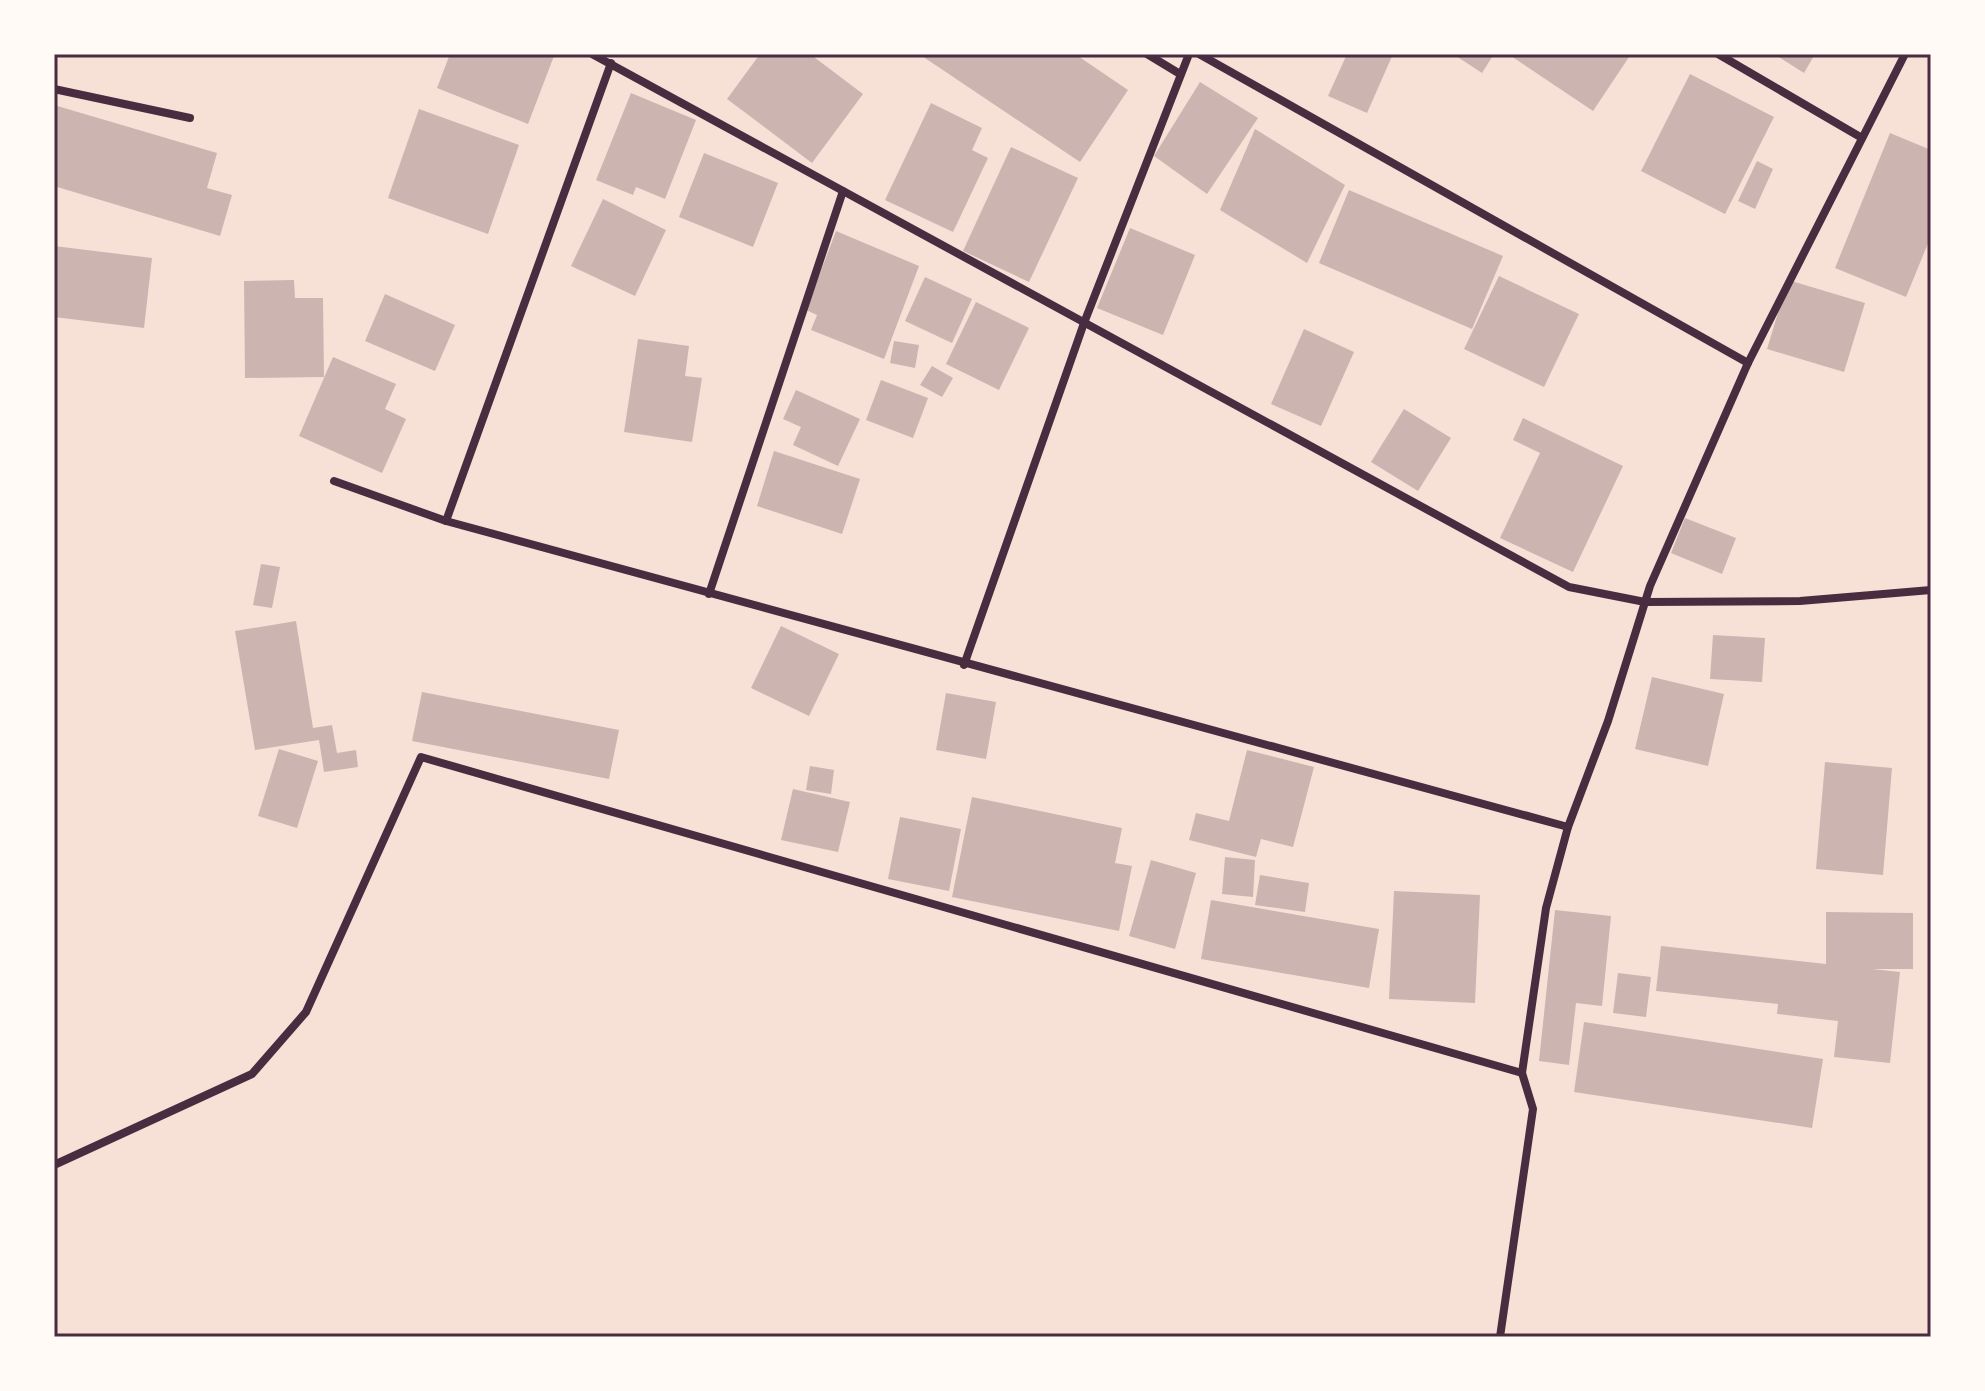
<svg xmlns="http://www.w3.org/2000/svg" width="1985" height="1391" font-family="Jost,sans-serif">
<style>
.building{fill:#ccb4b1}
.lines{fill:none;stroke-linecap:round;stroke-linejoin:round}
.minor{stroke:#4a2c40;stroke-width:8}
.neatline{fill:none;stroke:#4a2c40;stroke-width:3}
</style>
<rect width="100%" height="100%" fill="#f7e1d7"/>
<g class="building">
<path d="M450 54 554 56 528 124 437 88Z"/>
<path d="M760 54H810L863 94 812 163 727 99Z"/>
<path d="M919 54H1075L1128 90 1080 162Z"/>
<path d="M1347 54H1393L1367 113 1328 96Z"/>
<path d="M1453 54H1494L1482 73Z"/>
<path d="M1508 54H1631L1593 111Z"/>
<path d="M1774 54H1815L1804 73Z"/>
<path d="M1690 74 1774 117 1725 214 1641 171Z"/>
<path d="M1200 82 1258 118 1207 194 1154 156Z"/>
<path d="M631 93 696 120 665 199 636 187 633 195 596 180Z"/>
<path d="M931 103 982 128 972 150 988 158 953 232 885 200Z"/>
<path d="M54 105 217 153 207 188 232 195 220 236 54 186Z"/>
<path d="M419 109 519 145 488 234 388 198Z"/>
<path d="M1255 129 1345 185 1307 263 1220 210Z"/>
<path d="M1890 133 1931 150V236L1906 297 1835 268Z"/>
<path d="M1011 147 1078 178 1029 282 963 251Z"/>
<path d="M704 153 778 183 753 247 679 217Z"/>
<path d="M1757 161 1773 169 1755 209 1738 201Z"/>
<path d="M1349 190 1503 256 1472 329 1319 263Z"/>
<path d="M603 199 666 230 635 296 571 266Z"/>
<path d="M1130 228 1195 255 1163 335 1097 308Z"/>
<path d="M836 231 919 266 884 359 811 330 817 315 806 310Z"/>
<path d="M54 246 152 258 144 328 54 317Z"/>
<path d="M1499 276 1579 314 1544 387 1464 349Z"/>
<path d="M925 277 972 299 952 343 905 321Z"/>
<path d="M294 280 295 298H323L324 377 245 378 244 281Z"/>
<path d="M1788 280 1865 303 1844 372 1767 349Z"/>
<path d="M385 294 455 325 435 371 365 341Z"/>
<path d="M976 302 1029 328 999 390 946 364Z"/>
<path d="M1304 329 1354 352 1321 426 1271 404Z"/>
<path d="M638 339 689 346 685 376 702 378 692 442 624 432Z"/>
<path d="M894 341 919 345 915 368 890 363Z"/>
<path d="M333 357 396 384 385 409 406 419 382 473 299 436Z"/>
<path d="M932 366 953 378 942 397 920 385Z"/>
<path d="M881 380 928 398 913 438 866 420Z"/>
<path d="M796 390 860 419 838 466 793 445 801 427 783 419Z"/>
<path d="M1404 409 1451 438 1418 491 1371 462Z"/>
<path d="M1523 418 1623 466 1573 572 1500 538 1540 453 1513 440Z"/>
<path d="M774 451 860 479 842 534 757 506Z"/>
<path d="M1685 518 1736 538 1722 574 1671 553Z"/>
<path d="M261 564 280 567 272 608 253 605Z"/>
<path d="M296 621 313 728 332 725 337 753 356 750 358 767 324 772 319 740 255 750 235 631Z"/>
<path d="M781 626 839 654 809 716 751 688Z"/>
<path d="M1713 635 1765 638 1762 682 1710 679Z"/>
<path d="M1652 677 1724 694 1708 766 1635 749Z"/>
<path d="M422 692 619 730 609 779 412 741Z"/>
<path d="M946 693 996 702 986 759 936 750Z"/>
<path d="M279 749 318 761 297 828 258 816Z"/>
<path d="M1247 750 1314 767 1293 847 1261 839 1256 857 1189 840 1196 813 1229 821Z"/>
<path d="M1825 762 1892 768 1883 875 1816 869Z"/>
<path d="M810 766 834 770 831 794 806 790Z"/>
<path d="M793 789 850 802 838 852 781 840Z"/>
<path d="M972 797 1122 828 1115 863 1132 866 1119 931 952 897Z"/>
<path d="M900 817 961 829 949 891 888 879Z"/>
<path d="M1225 857 1255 860 1253 897 1222 894Z"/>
<path d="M1151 860 1196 873 1175 949 1129 936Z"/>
<path d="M1260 875 1309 883 1305 912 1255 905Z"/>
<path d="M1394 891 1480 895 1475 1003 1389 999Z"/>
<path d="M1211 900 1379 929 1369 988 1201 959Z"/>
<path d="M1555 910 1611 916 1602 1006 1576 1003 1569 1065 1539 1061Z"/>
<path d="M1826 912 1913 913V969H1872L1900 972 1890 1063 1834 1057 1838 1021 1777 1014 1778 1004 1656 991 1661 946 1826 964Z"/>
<path d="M1618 973 1651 977 1646 1017 1613 1013Z"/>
<path d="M1584 1022 1823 1059 1812 1128 1574 1092Z"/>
</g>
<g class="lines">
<g class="minor">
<path d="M592 54 1569 587 1645 602 1800 601 1931 590"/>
<path d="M1147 54 1180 74"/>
<path d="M1199 54 1748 363"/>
<path d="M1718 54 1862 138"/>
<path d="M54 89 190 118"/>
<path d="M334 481 446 521 1568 827"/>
<path d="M446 521 611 63"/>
<path d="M709 594 843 191"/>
<path d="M964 665 1084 323 1189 54"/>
<path d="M54 1165 252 1074 306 1012 421 757 1522 1073"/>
<path d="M1500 1337 1533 1109 1522 1073 1546 908 1568 827 1608 721 1650 586 1748 363 1905 54"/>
</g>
</g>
<rect width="1985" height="1391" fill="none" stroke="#fffaf5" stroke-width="112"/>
<rect x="56" y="56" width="1873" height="1279" class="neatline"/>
</svg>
